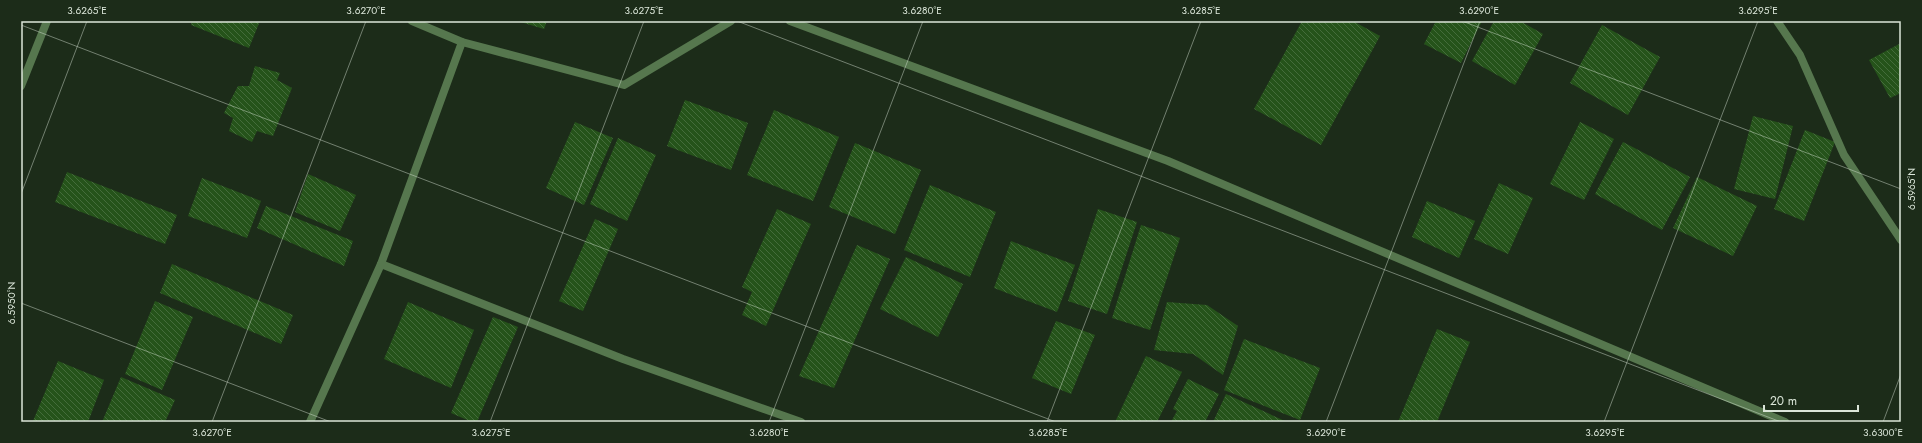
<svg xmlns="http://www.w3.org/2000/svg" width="1922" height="443" font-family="Jost,sans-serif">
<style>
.building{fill:url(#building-back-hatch)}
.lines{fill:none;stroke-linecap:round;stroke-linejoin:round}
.street{stroke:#56774e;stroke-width:8}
.ticks{fill:none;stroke:#dbe6d9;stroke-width:1;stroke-opacity:0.45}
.neatline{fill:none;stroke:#dbe6d9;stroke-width:1.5}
.ticks-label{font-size:10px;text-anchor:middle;fill:#dbe6d9}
</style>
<defs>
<pattern id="building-back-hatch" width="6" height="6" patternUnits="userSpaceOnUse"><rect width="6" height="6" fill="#25531a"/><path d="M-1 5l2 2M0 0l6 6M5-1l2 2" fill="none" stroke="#446c3b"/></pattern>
</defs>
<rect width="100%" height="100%" fill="#1c2c19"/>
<g class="building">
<path d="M192 21H260L249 48 191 25Z"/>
<path d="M517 21H547L544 29Z"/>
<path d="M1302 21H1353L1380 36 1321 145 1254 109Z"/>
<path d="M1436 21H1482L1461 63 1424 44Z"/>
<path d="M1494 21H1520L1543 34 1515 85 1472 61Z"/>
<path d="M1602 25 1660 57 1628 115 1570 83Z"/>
<path d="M1901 43V93L1890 98 1869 60Z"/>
<path d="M255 66 280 73 277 80 292 88 273 136 257 131 252 142 229 131 233 118 224 113 238 86H249Z"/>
<path d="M685 100 748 123 731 170 667 146Z"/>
<path d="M774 110 839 137 813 201 747 175Z"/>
<path d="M1753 116 1793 126 1775 199 1734 189Z"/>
<path d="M575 122 613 138 584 205 546 188Z"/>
<path d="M1580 122 1614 139 1584 200 1550 184Z"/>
<path d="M1805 130 1835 142 1804 221 1774 209Z"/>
<path d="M618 138 656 155 627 221 590 204Z"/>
<path d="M1623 142 1690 177 1662 230 1595 194Z"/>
<path d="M855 143 921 170 895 234 829 207Z"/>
<path d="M67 172 177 215 165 244 55 202Z"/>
<path d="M308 174 356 195 340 231 295 212Z"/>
<path d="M1697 177 1757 206 1733 256 1673 228Z"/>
<path d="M202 178 261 201 247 238 188 216Z"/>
<path d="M1499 183 1533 198 1508 254 1474 239Z"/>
<path d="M930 185 996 212 970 277 904 250Z"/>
<path d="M1427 201 1475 221 1459 258 1412 237Z"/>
<path d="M266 206 353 241 344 266 257 228Z"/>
<path d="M777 209 811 224 766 326 742 315 752 292 742 287Z"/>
<path d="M1098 209 1137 222 1107 314 1068 301Z"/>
<path d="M595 219 618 229 583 311 559 301Z"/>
<path d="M1141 225 1180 238 1150 330 1112 318Z"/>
<path d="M1011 241 1075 265 1057 312 994 288Z"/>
<path d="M857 245 890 259 834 388 799 376Z"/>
<path d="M906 257 963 284 938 337 880 309Z"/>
<path d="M172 264 293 315 281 344 160 293Z"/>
<path d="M155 301 193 317 162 390 125 374Z"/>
<path d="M408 302 474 330 451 388 384 359Z"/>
<path d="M1167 302 1207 305 1238 326 1223 375 1193 354 1154 350Z"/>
<path d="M493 317 518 327 477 422H472L451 413Z"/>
<path d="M1056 321 1095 335 1071 394 1032 378Z"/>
<path d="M1437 329 1470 342 1437 422H1398Z"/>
<path d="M1244 339 1320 368 1300 420 1224 390Z"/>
<path d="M1146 356 1182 372 1157 422H1115Z"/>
<path d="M58 361 104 380 88 422 33 421Z"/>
<path d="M121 377 175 400 165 422H102Z"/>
<path d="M1188 379 1219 394 1205 422H1171L1177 411 1173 409Z"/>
<path d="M1226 394 1287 422H1213Z"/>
</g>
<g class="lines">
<g class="street">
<path d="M412 21 462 42 624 85 731 21"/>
<path d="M790 21 1168 161 1785 422"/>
<path d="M1777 21 1800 55 1844 155 1901 240"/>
<path d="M21 86 47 21"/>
<path d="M381 264 623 359 801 422"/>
<path d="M310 422 381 264 462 42"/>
</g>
</g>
<path class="ticks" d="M737 21 1781 422M1462 21 1901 189M21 25 1056 422M21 194 87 21M21 303 331 422M212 422 366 21M490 422 644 21M769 422 923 21M1047 422 1201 21M1326 422 1480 21M1604 422 1758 21M1883 422 1901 374"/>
<rect width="1922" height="443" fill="none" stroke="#1c2c19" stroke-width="44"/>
<path d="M1764 405v6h94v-6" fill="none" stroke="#dbe6d9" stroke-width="2"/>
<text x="1770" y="405" font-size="12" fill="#dbe6d9" stroke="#1c2c19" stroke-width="3" paint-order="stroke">20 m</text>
<rect x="22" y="22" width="1878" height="399" class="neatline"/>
<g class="ticks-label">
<text x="87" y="14">3.6265°E</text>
<text x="366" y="14">3.6270°E</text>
<text x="644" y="14">3.6275°E</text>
<text x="922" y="14">3.6280°E</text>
<text x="1201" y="14">3.6285°E</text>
<text x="1479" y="14">3.6290°E</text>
<text x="1758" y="14">3.6295°E</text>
<text transform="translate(1911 189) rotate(-90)" y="4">6.5965°N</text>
<text transform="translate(11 303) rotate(-90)" y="4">6.5950°N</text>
<text x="212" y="436">3.6270°E</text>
<text x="491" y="436">3.6275°E</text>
<text x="769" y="436">3.6280°E</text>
<text x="1048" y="436">3.6285°E</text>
<text x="1326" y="436">3.6290°E</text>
<text x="1605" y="436">3.6295°E</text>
<text x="1883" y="436">3.6300°E</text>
</g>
</svg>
